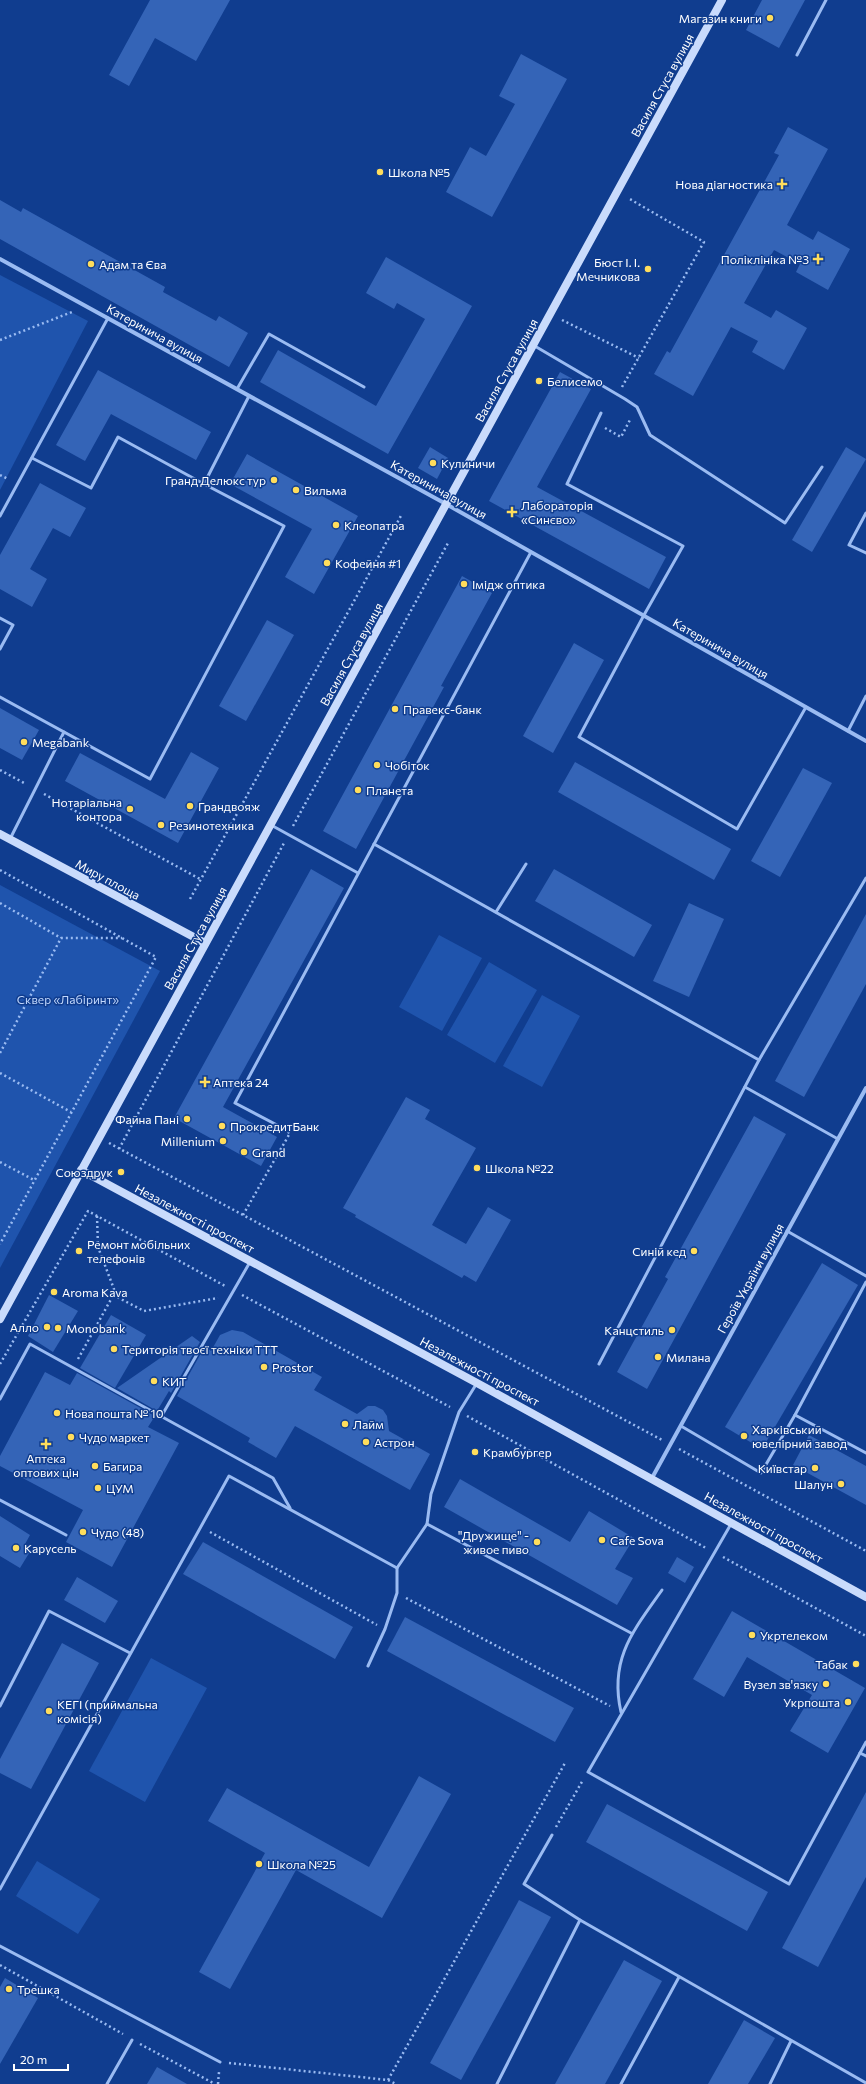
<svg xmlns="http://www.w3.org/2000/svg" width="866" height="2084" font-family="Commissioner,sans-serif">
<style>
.green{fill:#1f54ad}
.building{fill:#3464b7}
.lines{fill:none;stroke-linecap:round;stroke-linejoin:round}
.path{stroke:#9abbf2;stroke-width:2.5;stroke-dasharray:2 3;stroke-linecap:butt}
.lane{stroke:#9abbf2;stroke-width:3}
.street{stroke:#9abbf2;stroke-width:4}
.secondary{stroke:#c9dbfc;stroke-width:8}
.poi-dot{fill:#ffdd5c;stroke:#103d8f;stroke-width:1.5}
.labels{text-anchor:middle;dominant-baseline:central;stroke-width:3;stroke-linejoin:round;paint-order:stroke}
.poi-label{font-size:12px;fill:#fff;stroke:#103d8f;text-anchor:start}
.street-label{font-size:12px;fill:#fff;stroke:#103d8f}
.park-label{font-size:12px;fill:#c2d8fd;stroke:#103d8f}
</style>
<rect width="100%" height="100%" fill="#103d8f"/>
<g class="green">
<path d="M0 275 88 321 0 490Z"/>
<path d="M0 885 160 971 0 1268Z"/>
<path d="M439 935 482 958 442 1031 399 1007Z"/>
<path d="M489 962 537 990 495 1063 447 1035Z"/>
<path d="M542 995 580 1016 542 1087 503 1066Z"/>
<path d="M151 1658 207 1688 145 1802 89 1771Z"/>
<path d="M37 1861 100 1899 78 1934 16 1896Z"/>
</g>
<g class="building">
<path d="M150 0H230L196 61 155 38 129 86 109 75Z"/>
<path d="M762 0H805L779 48 746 30Z"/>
<path d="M521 54 567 79 492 217 446 192 470 147 486 156 515 104 499 96Z"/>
<path d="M788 127 828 149 787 225 813 240 818 231 850 249 828 290 796 272 800 264 774 250 744 303 771 318 776 310 807 328 784 370 752 352 758 341 731 327 693 396 654 374 667 351 670 353 779 155 774 153Z"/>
<path d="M0 200 21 212 23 208 165 287 163 292 216 321 219 316 248 333 229 367 0 239Z"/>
<path d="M386 257 472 306 388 454 260 382 278 350 376 406 425 319 397 303 394 309 366 293Z"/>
<path d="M98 370 211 432 196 460 111 414 85 461 56 445Z"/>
<path d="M560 372 591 389 537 487 666 557 649 589 489 501Z"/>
<path d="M430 447 448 458 437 479 418 468Z"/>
<path d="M846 447 866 459 812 552 792 540Z"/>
<path d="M247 454 358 516 314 594 285 577 312 529 230 484Z"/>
<path d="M40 483 86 508 70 537 53 528 30 569 47 579 32 607 0 589V555Z"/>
<path d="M462 576 492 593 441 686 444 687 356 849 323 831Z"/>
<path d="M267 620 294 635 246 721 219 706Z"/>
<path d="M574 643 604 660 553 753 523 736Z"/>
<path d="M0 708 39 730 22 760 0 748Z"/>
<path d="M191 752 219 768 178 843 65 781 80 753 165 799Z"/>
<path d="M575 762 731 849 714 880 558 792Z"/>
<path d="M803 768 832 783 780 877 751 861Z"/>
<path d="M311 869 344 888 223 1107 277 1137 261 1166 174 1118Z"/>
<path d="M554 869 652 925 634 957 535 901Z"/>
<path d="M689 903 724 919 689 997 653 981Z"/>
<path d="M866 914V984L804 1097 775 1081Z"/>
<path d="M406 1097 430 1110 425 1119 476 1148 432 1225 466 1244 488 1207 511 1220 476 1282 464 1275 462 1278 355 1217 356 1215 343 1208Z"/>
<path d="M754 1116 786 1134 647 1389 617 1372 668 1279 665 1277Z"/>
<path d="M822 1263 858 1285 762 1449 725 1427Z"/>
<path d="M49 1295 78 1311 53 1352 28 1336Z"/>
<path d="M111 1315 146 1335 115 1388 80 1368Z"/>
<path d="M232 1330 243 1332 322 1377 314 1390 357 1414 368 1406H375L383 1410 387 1416 389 1431 430 1454 410 1490 295 1426 276 1458 248 1442 250 1438 177 1396 205 1346 211 1351 220 1335Z"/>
<path d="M192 1336 200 1342 171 1393 169 1391 157 1411 117 1388Z"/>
<path d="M45 1372 70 1385 77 1373 155 1416 148 1427 179 1443 112 1567 66 1542 83 1510 0 1466V1456Z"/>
<path d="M809 1435 866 1466V1505L793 1465Z"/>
<path d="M460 1479 570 1542 589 1511 634 1538 615 1569 633 1578 617 1605 444 1507Z"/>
<path d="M0 1516 30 1535 24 1546 31 1550 20 1568 0 1556Z"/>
<path d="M203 1542 353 1627 335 1659 183 1574Z"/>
<path d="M677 1557 694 1567 685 1583 668 1573Z"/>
<path d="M77 1577 118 1601 105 1623 64 1600Z"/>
<path d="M732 1611 865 1688 828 1753 790 1731 812 1695 747 1657 724 1697 693 1679Z"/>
<path d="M405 1617 574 1708 555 1742 387 1651Z"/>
<path d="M62 1643 99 1663 31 1789 0 1773V1759Z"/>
<path d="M419 1776 451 1794 382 1918 296 1870 230 1989 199 1972 265 1853 208 1821 227 1788 369 1867Z"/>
<path d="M866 1792V1877L818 1967 782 1948Z"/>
<path d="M607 1804 768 1892 747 1931 586 1842Z"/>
<path d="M519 1900 551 1917 461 2080 430 2063Z"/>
<path d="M624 1960 662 1981 605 2084H555Z"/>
<path d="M5 1978 38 1998 0 2064V1987Z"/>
<path d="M744 2020 775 2038 748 2084H708Z"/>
<path d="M157 2067 187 2084H147Z"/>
</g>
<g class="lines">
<g class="path">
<path d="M562 320 639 358"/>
<path d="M0 340 72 312"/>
<path d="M622 387 704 242 628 198"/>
<path d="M605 428 621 437 631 418"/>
<path d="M0 475 8 479"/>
<path d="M0 770 26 784"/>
<path d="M44 794 200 879"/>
<path d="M293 826 448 543"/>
<path d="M0 870 156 957 0 1244"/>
<path d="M190 899 402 514"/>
<path d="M0 903 61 938"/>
<path d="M0 1053 61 938H122"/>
<path d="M0 1073 71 1112"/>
<path d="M109 1143 662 1440"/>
<path d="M119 1149 284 843"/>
<path d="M0 1162 34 1180"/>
<path d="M243 1215 290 1133 284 1130"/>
<path d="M97 1216 98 1247 117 1297 144 1311 218 1298"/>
<path d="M242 1295 450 1407"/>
<path d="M78 1359 115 1292"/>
<path d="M0 1364 88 1211 225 1286"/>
<path d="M467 1416 706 1548"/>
<path d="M679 1449 866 1551"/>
<path d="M210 1532 377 1625"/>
<path d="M723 1557 866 1636"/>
<path d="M406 1598 610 1706"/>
<path d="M556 1827 583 1780"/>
<path d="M0 1965 123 2034"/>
<path d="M140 2044 215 2084"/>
<path d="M229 2063 388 2080 396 2084"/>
<path d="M388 2080 565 1763"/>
<path d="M218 2084 219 2072"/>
</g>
<g class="lane">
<path d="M797 55 826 0"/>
<path d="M533 345 625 399 637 407 650 435 785 523 822 467"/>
<path d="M237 389 269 334 364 387"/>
<path d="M601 413 567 484 683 546 644 615 579 737 737 829 806 707"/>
<path d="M32 458 91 488 118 437 204 484 249 396"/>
<path d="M866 513 849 545 866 553"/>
<path d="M0 516 108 318"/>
<path d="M0 618 13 625 0 649"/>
<path d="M0 697 150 779 284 526 204 484"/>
<path d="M848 731 866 696"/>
<path d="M271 825 358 873"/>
<path d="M10 839 64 732"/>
<path d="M374 844 759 1060 866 878"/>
<path d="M496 912 526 864"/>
<path d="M745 1087 838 1139"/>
<path d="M277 1125 235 1103 531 552"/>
<path d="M787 1231 866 1276"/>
<path d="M866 1282 795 1415 866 1453"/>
<path d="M599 1364 759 1060"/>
<path d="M0 1399 30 1344 273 1478 290 1508"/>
<path d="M161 1417 250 1262"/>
<path d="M681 1426 761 1473 795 1415"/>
<path d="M0 1500 66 1535"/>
<path d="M427 1524 431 1494 459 1412 477 1383"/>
<path d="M731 1524 588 1772 789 1884 866 1742"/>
<path d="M368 1666 385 1629 397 1593V1568L427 1524 631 1633"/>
<path d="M0 1706 49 1611 130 1653"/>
<path d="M621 1712C609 1659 633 1631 662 1590"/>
<path d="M860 1753 866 1756"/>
<path d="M552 1835 524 1884 580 1920 866 2083"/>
<path d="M0 1889 229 1476 397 1568"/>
<path d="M0 1946 220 2062"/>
<path d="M107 2084 132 2040"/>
<path d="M497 2084 580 1920"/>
<path d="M621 2084 679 1977"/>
<path d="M770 2084 791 2041"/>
</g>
<g class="street">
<path d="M0 259 446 504 866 741"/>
<path d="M652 1478 866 1088"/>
</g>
<g class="secondary">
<path d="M0 834 205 943"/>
<path d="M81 1170 477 1383 866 1597"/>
<path d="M0 1319 722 0"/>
</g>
</g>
<g class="poi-dot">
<circle cx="770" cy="18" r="4"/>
<circle cx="380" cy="172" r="4"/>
<path d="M780 178h4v4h4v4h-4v4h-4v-4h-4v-4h4z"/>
<path d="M816 253h4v4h4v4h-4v4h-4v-4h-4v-4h4z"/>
<circle cx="91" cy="264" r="4"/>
<circle cx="648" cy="269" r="4"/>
<circle cx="539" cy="381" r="4"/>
<circle cx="433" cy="463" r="4"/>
<circle cx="274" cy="480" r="4"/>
<circle cx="296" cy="490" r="4"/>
<path d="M510 506h4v4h4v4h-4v4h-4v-4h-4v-4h4z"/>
<circle cx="336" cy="525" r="4"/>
<circle cx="327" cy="563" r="4"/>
<circle cx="464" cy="584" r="4"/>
<circle cx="395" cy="709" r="4"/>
<circle cx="24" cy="742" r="4"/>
<circle cx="377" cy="765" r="4"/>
<circle cx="358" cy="790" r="4"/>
<circle cx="190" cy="806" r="4"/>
<circle cx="130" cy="809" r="4"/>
<circle cx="161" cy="825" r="4"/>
<path d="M203 1076h4v4h4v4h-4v4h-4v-4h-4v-4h4z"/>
<circle cx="187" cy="1119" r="4"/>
<circle cx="222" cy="1126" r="4"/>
<circle cx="223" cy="1141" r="4"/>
<circle cx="244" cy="1152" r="4"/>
<circle cx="477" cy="1168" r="4"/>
<circle cx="121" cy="1172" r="4"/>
<circle cx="79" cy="1251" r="4"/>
<circle cx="694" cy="1251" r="4"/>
<circle cx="54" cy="1292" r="4"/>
<circle cx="47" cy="1327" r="4"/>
<circle cx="58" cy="1328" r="4"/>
<circle cx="672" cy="1330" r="4"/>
<circle cx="114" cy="1349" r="4"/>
<circle cx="658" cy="1357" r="4"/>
<circle cx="264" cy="1367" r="4"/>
<circle cx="154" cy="1381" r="4"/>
<circle cx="57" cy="1413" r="4"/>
<circle cx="345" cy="1424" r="4"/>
<circle cx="744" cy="1436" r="4"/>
<circle cx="71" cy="1437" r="4"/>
<circle cx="366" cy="1442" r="4"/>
<path d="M44 1438h4v4h4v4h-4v4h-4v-4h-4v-4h4z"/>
<circle cx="475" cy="1452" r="4"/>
<circle cx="95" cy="1466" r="4"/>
<circle cx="815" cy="1468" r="4"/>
<circle cx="841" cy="1484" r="4"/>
<circle cx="98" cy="1488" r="4"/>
<circle cx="83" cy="1532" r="4"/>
<circle cx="602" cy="1540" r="4"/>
<circle cx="537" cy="1542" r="4"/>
<circle cx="16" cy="1548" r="4"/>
<circle cx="752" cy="1635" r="4"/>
<circle cx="856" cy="1664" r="4"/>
<circle cx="826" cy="1684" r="4"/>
<circle cx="848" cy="1702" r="4"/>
<circle cx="49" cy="1711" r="4"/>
<circle cx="259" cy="1864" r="4"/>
<circle cx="9" cy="1989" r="4"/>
</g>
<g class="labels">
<g class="poi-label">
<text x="762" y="18" text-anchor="end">Магазин книги</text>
<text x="388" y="172">Школа №5</text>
<text x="773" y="184" text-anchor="end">Нова діагностика</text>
<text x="809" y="259" text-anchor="end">Поліклініка №3</text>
<text x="640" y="262" text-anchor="end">Бюст І. І.<tspan x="640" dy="14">Мечникова</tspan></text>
<text x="99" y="264">Адам та Єва</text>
<text x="547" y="381">Белисемо</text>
<text x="441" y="463">Кулиничи</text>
<text x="266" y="480" text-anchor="end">Гранд Делюкс тур</text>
<text x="304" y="490">Вильма</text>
<text x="521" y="505">Лабораторія<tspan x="521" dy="14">«Синєво»</tspan></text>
<text x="344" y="525">Клеопатра</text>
<text x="335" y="563">Кофейня #1</text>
<text x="472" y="584">Імідж оптика</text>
<text x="403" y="709">Правекс-банк</text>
<text x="32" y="742">Megabank</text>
<text x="385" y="765">Чобіток</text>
<text x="366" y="790">Планета</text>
<text x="122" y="802" text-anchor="end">Нотаріальна<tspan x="122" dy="14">контора</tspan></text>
<text x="198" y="806">Грандвояж</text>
<text x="169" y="825">Резинотехника</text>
<text x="213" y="1082">Аптека 24</text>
<text x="179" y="1119" text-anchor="end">Файна Пані</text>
<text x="230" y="1126">ПрокредитБанк</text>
<text x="215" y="1141" text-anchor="end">Millenium</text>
<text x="252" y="1152">Grand</text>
<text x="485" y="1168">Школа №22</text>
<text x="113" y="1172" text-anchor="end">Союздрук</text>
<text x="87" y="1244">Ремонт мобільних<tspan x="87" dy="14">телефонів</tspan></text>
<text x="686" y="1251" text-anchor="end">Синій кед</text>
<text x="62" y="1292">Aroma Kava</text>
<text x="39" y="1327" text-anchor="end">Алло</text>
<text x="66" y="1328">Monobank</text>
<text x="664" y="1330" text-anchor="end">Канцстиль</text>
<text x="122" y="1349">Територія твоєї техніки ТТТ</text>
<text x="666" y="1357">Милана</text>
<text x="272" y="1367">Prostor</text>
<text x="162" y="1381">КИТ</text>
<text x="65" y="1413">Нова пошта № 10</text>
<text x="353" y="1424">Лайм</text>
<text x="752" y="1429">Харківський<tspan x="752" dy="14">ювелірний завод</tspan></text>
<text x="79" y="1437">Чудо маркет</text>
<text x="374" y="1442">Астрон</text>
<text x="483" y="1452">Крамбургер</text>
<text x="46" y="1458" text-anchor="middle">Аптека<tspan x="46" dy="14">оптових цін</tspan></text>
<text x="103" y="1466">Багира</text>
<text x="807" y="1468" text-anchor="end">Київстар</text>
<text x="833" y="1484" text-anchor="end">Шалун</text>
<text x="106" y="1488">ЦУМ</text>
<text x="91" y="1532">Чудо (48)</text>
<text x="529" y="1535" text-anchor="end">"Дружище" -<tspan x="529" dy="14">живое пиво</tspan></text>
<text x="610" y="1540">Cafe Sova</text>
<text x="24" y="1548">Карусель</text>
<text x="760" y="1635">Укртелеком</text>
<text x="848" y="1664" text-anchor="end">Табак</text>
<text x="818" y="1684" text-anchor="end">Вузел зв'язку</text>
<text x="840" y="1702" text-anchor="end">Укрпошта</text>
<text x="57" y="1704">КЕГІ (приймальна<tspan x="57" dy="14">комісія)</tspan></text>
<text x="267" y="1864">Школа №25</text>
<text x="17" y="1989">Трешка</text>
</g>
<g class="street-label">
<text transform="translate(662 85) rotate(-61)">Василя Стуса вулиця</text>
<text transform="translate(155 333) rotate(29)">Катеринича вулиця</text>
<text transform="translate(506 370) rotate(-61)">Василя Стуса вулиця</text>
<text transform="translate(439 489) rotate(29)">Катеринича вулиця</text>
<text transform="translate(721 648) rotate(30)">Катеринича вулиця</text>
<text transform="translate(351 654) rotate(-61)">Василя Стуса вулиця</text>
<text transform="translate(108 879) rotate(28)">Миру площа</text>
<text transform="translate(195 938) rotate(-61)">Василя Стуса вулиця</text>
<text transform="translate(195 1218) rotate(28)">Незалежності проспект</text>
<text transform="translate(750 1278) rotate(-61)">Героїв України вулиця</text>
<text transform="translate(480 1371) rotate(28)">Незалежності проспект</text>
<text transform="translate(764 1527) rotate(29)">Незалежності проспект</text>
</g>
<g class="park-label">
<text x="68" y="999">Сквер «Лабіринт»</text>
</g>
</g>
<path d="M14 2064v6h54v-6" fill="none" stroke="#ffffff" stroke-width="2"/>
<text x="20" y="2064" font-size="12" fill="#ffffff" stroke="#103d8f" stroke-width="3" paint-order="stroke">20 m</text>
</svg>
